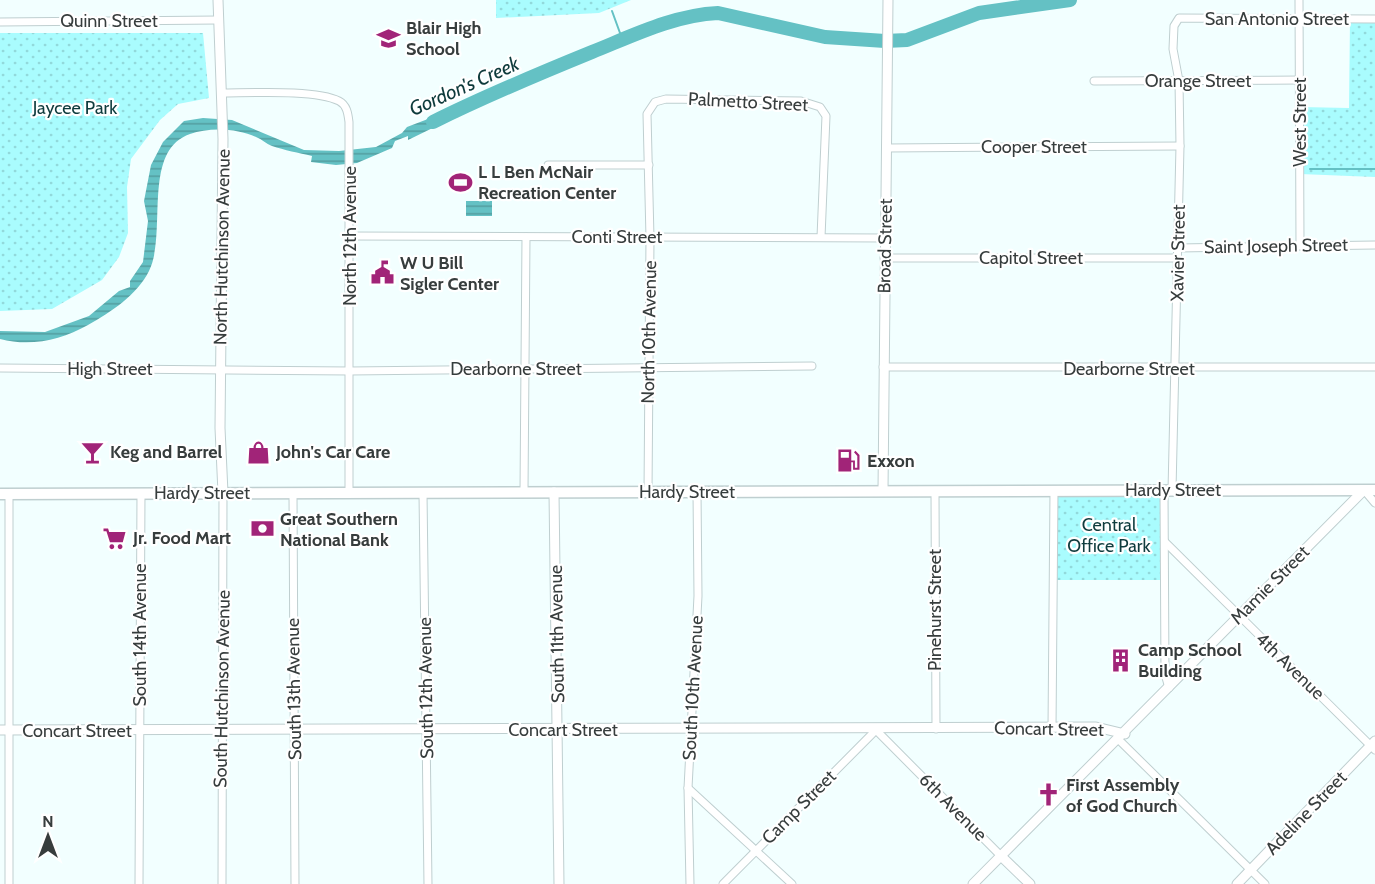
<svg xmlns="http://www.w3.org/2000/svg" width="1375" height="884" font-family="Cabin,sans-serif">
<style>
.park{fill:url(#park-dots)}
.water{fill:url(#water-rules)}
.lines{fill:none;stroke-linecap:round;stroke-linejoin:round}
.stream{stroke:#64c1c4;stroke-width:2}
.river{stroke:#64c1c4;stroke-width:14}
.street-casing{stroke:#bfcfd0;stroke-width:9}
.secondary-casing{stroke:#bfcfd0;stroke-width:11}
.primary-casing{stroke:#bfcfd0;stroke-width:13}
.street{stroke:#fff;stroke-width:7}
.secondary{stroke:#fff;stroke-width:9}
.primary{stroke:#fff;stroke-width:10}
.labels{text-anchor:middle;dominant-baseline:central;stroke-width:4.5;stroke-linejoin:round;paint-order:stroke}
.street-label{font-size:18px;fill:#373d3d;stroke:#fff}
.poi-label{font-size:18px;font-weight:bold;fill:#373d3d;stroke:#fff;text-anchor:start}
.park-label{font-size:18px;fill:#0f3c3e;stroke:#fff}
.water-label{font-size:20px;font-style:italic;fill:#0e3b3c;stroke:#fff}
</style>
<defs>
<pattern id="park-dots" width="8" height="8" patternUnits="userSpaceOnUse" patternTransform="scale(1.5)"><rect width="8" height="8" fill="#a9fcfe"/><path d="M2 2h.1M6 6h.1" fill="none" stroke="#92d9db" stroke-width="1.8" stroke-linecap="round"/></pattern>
<pattern id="water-rules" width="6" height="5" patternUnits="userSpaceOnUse" patternTransform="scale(1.5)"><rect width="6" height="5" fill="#64c1c4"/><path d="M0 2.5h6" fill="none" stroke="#539ea0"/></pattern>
</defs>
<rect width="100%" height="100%" fill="#f2ffff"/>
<g class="park">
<path d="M496 0H631L599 13 496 18Z"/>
<path d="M1350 19H1375V177L1300 174 1301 107 1349 108Z"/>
<path d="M0 33H203L209 98 178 104 160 120 131 159 127 187 128 233 119 257 102 280 52 309 0 311Z"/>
<path d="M1164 490 1165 580H1053L1054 491Z"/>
</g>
<g class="water">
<path d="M441 114H448L447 121 408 140V136L395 141 392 148 357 163 336 165 311 162 312 156C299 153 284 150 272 146 266 144 262 139 256 137 237 128 209 127 190 134 141 151 168 233 149 271 137 295 111 312 88 325 61 340 31 347 0 339V331L45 332 89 316 119 291 130 287V281L143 262 148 221 144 201 151 165 163 142 184 121 203 118 232 120 304 150 339 151 376 147 402 133 407 127Z"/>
<rect x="466" y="201" width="26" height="15"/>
</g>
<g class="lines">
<g class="stream">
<path d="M612 11 620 33 626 39"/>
<path d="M1310 169H1375"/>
</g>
<path class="river" d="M433 122C485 96 538 74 592 52 632 36 674 15 718 13L825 37 885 41 907 40 979 13 1070 0"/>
<defs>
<g id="street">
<path d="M1299 0 1300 245"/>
<path d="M0 22 218 20"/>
<path d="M1094 81 1301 80"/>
<path d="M221 93C249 93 316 89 339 101 347 105 348 114 349 122V493"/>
<path d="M887 148 1180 146"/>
<path d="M548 165H649"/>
<path d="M349 236 885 238"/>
<path d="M1178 248 1375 245"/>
<path d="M884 258H1178"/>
<path d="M883 367H1375"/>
<path d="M0 368 350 371 812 366"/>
<path d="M1164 490 1165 674 1169 688"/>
<path d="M1172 490 1180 146 1179 81 1173 49 1174 26 1179 18 1375 19"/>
<path d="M1364 490 1375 503"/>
<path d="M935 491 936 729"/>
<path d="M524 492 526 237"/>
<path d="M648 492 650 238 647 114 655 102 666 99 801 101 820 107 826 116 821 237"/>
<path d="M293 493 295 884"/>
<path d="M423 493 428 884"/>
<path d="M1165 542 1375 750"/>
<path d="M1052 728 1054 491"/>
<path d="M1119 740 1265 884"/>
<path d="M688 788 792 884"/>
<path d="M9 884V494"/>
<path d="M139 884 141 493"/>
<path d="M222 884 223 493"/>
<path d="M690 884 688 788 698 596 697 492"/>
<path d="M723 884 876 730 1001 856"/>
</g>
<g id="secondary">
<path d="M218 0 223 139 220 428 223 493"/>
<path d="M883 491 888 0"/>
<path d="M554 492 559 884"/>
<path d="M0 730 1096 727 1125 734"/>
<path d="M1001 856 1030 884"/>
<path d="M973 884 1364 490"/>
<path d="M1237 884 1375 741"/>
</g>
<path id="primary" d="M0 494 1375 490"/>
</defs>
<use href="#street" class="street-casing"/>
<use href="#secondary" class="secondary-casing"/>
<use href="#primary" class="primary-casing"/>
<use href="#street" class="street"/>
<use href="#secondary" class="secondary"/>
<use href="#primary" class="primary"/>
</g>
<defs>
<symbol id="school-bare" viewBox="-9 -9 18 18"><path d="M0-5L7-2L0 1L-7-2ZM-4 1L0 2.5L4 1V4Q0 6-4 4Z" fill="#a12478" stroke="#fff" stroke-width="2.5" paint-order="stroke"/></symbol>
<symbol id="stadium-bare" viewBox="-9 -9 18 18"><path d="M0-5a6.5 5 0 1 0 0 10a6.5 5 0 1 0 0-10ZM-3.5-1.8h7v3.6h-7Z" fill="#a12478" stroke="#fff" stroke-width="2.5" paint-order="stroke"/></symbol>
<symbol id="civic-bare" viewBox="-9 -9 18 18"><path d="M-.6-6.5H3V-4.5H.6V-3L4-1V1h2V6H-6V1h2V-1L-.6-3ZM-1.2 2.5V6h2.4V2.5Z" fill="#a12478" stroke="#fff" stroke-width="2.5" paint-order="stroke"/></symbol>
<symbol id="bar-bare" viewBox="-9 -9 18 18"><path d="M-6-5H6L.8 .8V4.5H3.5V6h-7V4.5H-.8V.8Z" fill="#a12478" stroke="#fff" stroke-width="2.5" paint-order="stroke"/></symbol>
<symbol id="shop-bare" viewBox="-9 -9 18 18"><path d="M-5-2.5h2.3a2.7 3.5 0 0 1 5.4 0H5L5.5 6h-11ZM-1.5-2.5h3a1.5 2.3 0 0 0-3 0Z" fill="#a12478" stroke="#fff" stroke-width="2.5" paint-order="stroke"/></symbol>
<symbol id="fuel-bare" viewBox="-9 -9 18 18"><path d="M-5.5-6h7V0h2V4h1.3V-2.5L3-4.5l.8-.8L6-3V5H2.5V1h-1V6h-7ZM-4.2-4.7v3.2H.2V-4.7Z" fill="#a12478" stroke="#fff" stroke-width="2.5" paint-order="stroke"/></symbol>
<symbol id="bank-bare" viewBox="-9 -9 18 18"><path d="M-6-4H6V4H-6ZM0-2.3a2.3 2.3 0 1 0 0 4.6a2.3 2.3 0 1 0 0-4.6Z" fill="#a12478" stroke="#fff" stroke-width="2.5" paint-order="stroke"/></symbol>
<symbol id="supermarket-bare" viewBox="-9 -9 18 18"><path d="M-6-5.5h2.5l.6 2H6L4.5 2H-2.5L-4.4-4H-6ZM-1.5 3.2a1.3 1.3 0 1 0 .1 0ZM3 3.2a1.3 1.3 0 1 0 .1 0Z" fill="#a12478" stroke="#fff" stroke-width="2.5" paint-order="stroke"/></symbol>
<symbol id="building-bare" viewBox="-9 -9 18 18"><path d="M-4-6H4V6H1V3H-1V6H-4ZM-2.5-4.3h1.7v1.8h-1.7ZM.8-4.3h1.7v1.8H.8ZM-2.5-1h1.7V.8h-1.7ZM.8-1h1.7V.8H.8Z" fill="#a12478" stroke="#fff" stroke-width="2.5" paint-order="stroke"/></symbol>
<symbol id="church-bare" viewBox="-9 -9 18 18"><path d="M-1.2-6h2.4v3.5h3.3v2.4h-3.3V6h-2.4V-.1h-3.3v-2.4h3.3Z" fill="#a12478" stroke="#fff" stroke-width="2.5" paint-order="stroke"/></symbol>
</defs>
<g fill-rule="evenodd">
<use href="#school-bare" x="372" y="22" width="33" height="33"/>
<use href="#stadium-bare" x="444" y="166" width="33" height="33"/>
<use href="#civic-bare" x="366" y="256" width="33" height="33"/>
<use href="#bar-bare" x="76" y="436" width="33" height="33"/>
<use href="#shop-bare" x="242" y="436" width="33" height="33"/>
<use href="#fuel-bare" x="832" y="444" width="33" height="33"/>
<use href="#bank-bare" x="246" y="512" width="33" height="33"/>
<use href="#supermarket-bare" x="98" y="522" width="33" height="33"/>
<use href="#building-bare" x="1104" y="644" width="33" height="33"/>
<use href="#church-bare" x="1032" y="778" width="33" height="33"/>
</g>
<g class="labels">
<g class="street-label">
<text x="1277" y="19">San Antonio Street</text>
<text x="109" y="21">Quinn Street</text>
<text x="1198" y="81">Orange Street</text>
<text transform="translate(748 102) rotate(3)">Palmetto Street</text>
<text transform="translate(1300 122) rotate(-90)">West Street</text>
<text x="1034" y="147">Cooper Street</text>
<text transform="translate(350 236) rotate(-90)">North 12th Avenue</text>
<text x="617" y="237">Conti Street</text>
<text transform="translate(885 246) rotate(-89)">Broad Street</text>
<text transform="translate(1276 246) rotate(-1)">Saint Joseph Street</text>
<text transform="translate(222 247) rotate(-89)">North Hutchinson Avenue</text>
<text transform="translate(1178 253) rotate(-89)">Xavier Street</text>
<text x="1031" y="258">Capitol Street</text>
<text transform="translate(649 332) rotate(-89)">North 10th Avenue</text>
<text x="110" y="369">High Street</text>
<text x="516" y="369">Dearborne Street</text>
<text x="1129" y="369">Dearborne Street</text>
<text x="1173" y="490">Hardy Street</text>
<text x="687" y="492">Hardy Street</text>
<text x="202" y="493">Hardy Street</text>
<text transform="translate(1270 585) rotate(-45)">Mamie Street</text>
<text transform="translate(935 610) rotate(-90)">Pinehurst Street</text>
<text transform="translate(557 634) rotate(-91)">South 11th Avenue</text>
<text transform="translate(140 635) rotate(-90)">South 14th Avenue</text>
<text transform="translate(1290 666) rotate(44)">4th Avenue</text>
<text transform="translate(426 688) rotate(-91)">South 12th Avenue</text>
<text transform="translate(693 688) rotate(-87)">South 10th Avenue</text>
<text transform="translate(222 689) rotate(-89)">South Hutchinson Avenue</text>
<text transform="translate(294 689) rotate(-91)">South 13th Avenue</text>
<text transform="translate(1049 729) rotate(1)">Concart Street</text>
<text x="563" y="730">Concart Street</text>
<text x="77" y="731">Concart Street</text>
<text transform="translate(799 807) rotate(-45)">Camp Street</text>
<text transform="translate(953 807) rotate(45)">6th Avenue</text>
<text transform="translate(1306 813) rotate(-46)">Adeline Street</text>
</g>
<g class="poi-label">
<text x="406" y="28">Blair High<tspan x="406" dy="21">School</tspan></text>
<text x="478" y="172">L L Ben McNair<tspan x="478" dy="21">Recreation Center</tspan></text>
<text x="400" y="263">W U Bill<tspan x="400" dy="21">Sigler Center</tspan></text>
<text x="110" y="452">Keg and Barrel</text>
<text x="276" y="452">John's Car Care</text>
<text x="867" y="461">Exxon</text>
<text x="280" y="519">Great Southern<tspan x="280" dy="21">National Bank</tspan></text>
<text x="133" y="538">Jr. Food Mart</text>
<text x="1138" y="650">Camp School<tspan x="1138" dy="21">Building</tspan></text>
<text x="1066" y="785">First Assembly<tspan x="1066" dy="21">of God Church</tspan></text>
</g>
<g class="park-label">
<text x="75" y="108">Jaycee Park</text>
<text x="1109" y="525">Central<tspan x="1109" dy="21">Office Park</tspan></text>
</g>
<g class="water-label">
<text transform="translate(464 86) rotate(-24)">Gordon's Creek</text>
</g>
</g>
<g transform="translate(48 836)" stroke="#ffffff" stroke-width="4.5" paint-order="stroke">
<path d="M0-4.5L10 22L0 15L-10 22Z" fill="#373d3d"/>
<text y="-9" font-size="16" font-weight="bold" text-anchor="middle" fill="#373d3d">N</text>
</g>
</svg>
